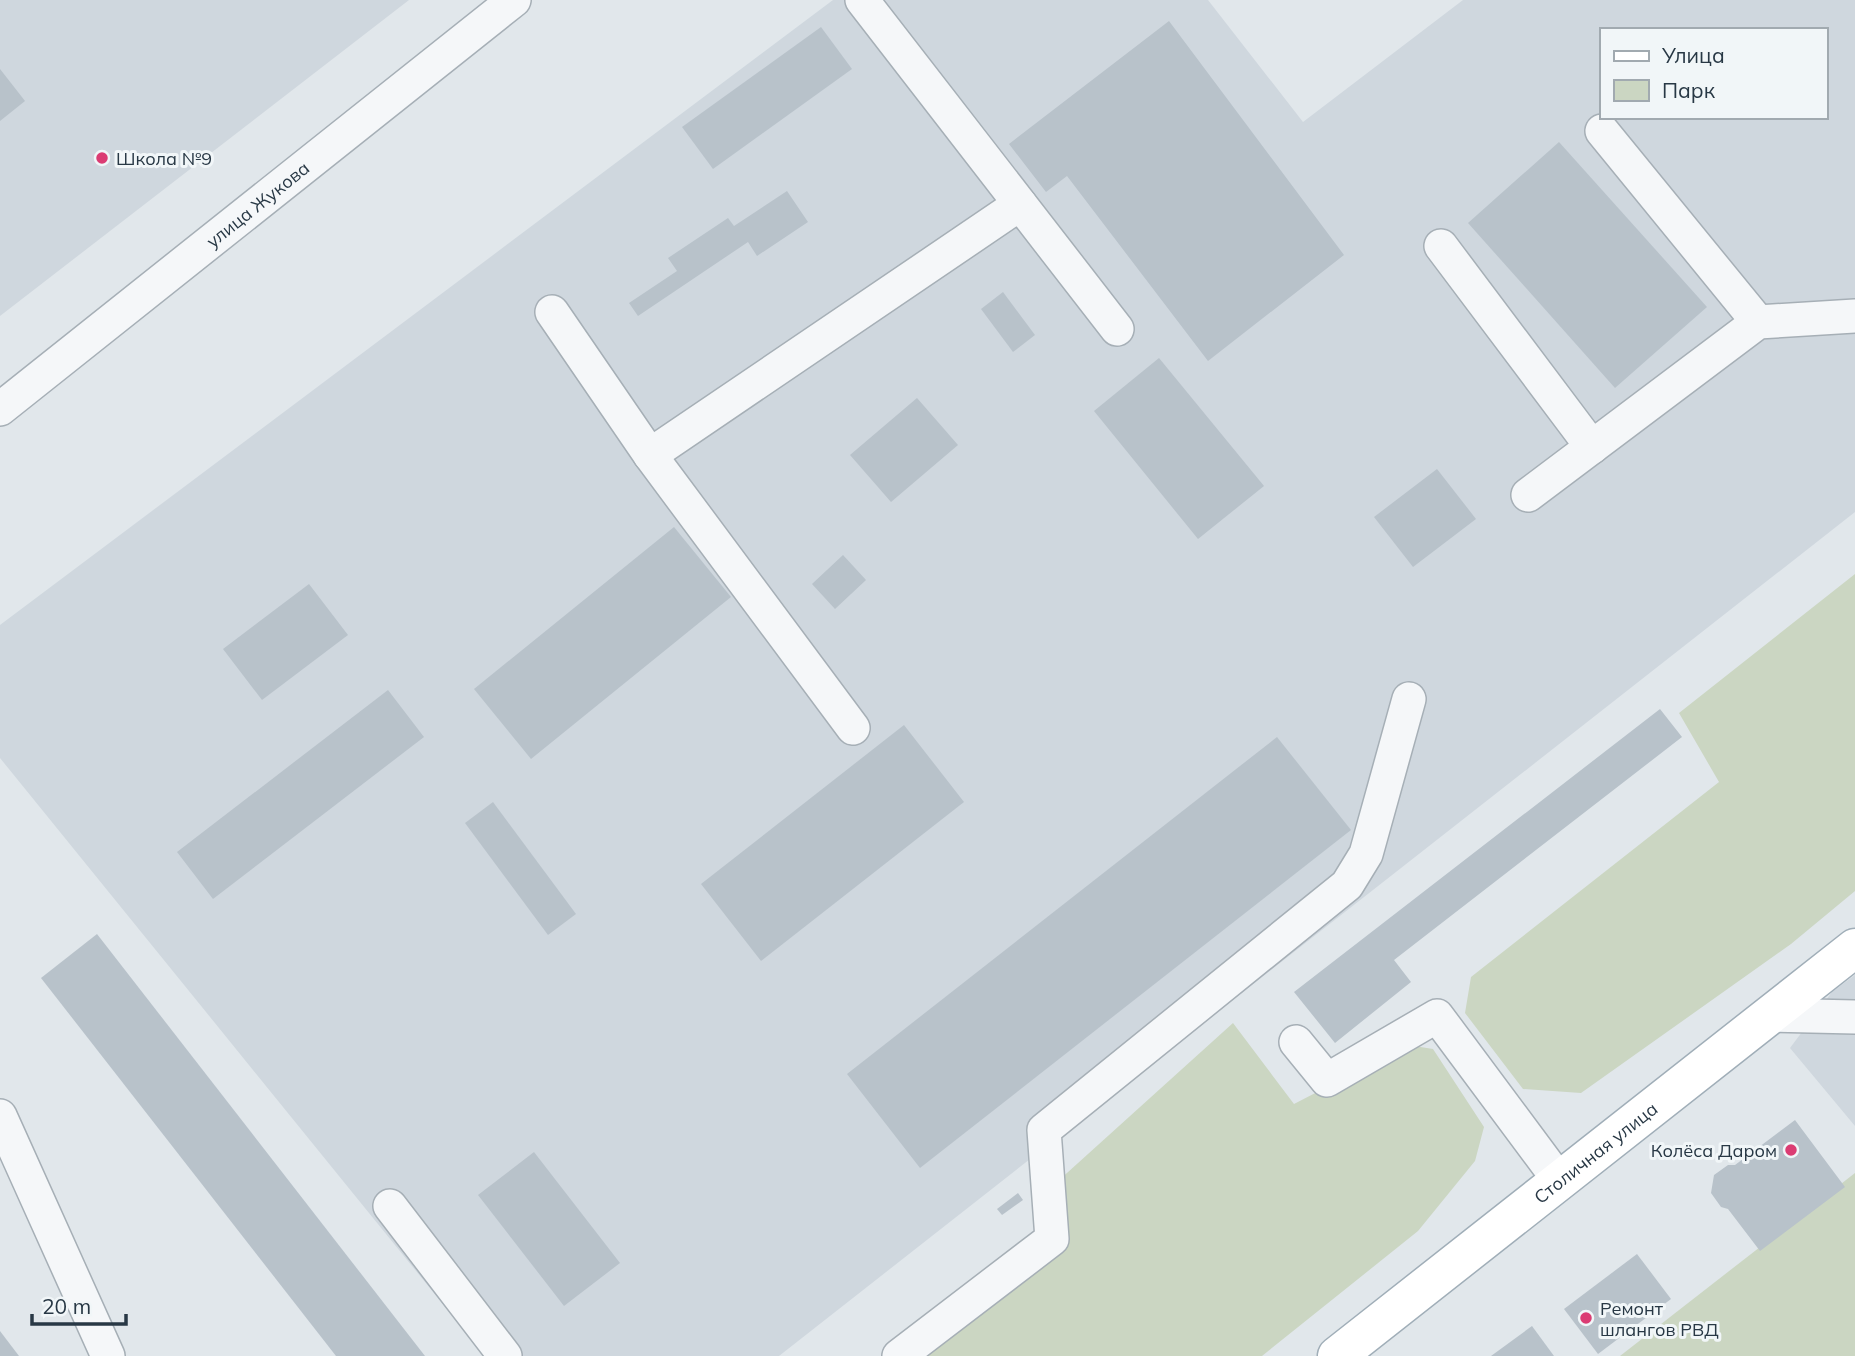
<svg xmlns="http://www.w3.org/2000/svg" width="1855" height="1356" font-family="Mulish,sans-serif">
<style>
.built{fill:#cfd7de;fill-rule:evenodd}
.green{fill:#cbd6c2}
.building{fill:#b8c2ca}
.lines{fill:none;stroke-linecap:round;stroke-linejoin:round}
.minor-casing{stroke:#a6afb6;stroke-width:36}
.major-casing{stroke:#a0aeb8;stroke-width:41}
.minor{stroke:#f5f7f9;stroke-width:33}
.major{stroke:#fff;stroke-width:38}
.poi-dot{fill:#db3c73;stroke:#f1f6f8;stroke-width:2.5}
.labels{text-anchor:middle;dominant-baseline:central;stroke-width:6;stroke-linejoin:round;paint-order:stroke}
.poi-label{font-size:18px;fill:#283845;stroke:#f1f6f8;text-anchor:start}
.street-label{font-size:18px;fill:#283845;stroke:#f1f6f8}
</style>
<rect width="100%" height="100%" fill="#e1e7eb"/>
<g class="built">
<path d="M0 0H409L0 316Z"/>
<path d="M833 0H1208L1303 122 1463 0H1855V512L779 1356H485L0 758V625ZM1601 30H1825V117H1601Z"/>
<path d="M1855 975V1126L1790 1048 1832 992Z"/>
</g>
<g class="green">
<path d="M1855 574V891L1791 944 1581 1093 1523 1089 1465 1013 1471 977 1719 782 1679 713Z"/>
<path d="M1233 1023 1294 1104 1408 1045 1433 1049 1484 1127 1475 1161 1418 1231 1262 1356H910L1063 1238 1057 1182Z"/>
<path d="M1855 1173V1356H1620Z"/>
</g>
<g class="building">
<path d="M1169 21 1344 255 1208 361 1067 176 1046 192 1009 144Z"/>
<path d="M821 27 852 69 713 169 682 127Z"/>
<path d="M0 69 25 101 0 121Z"/>
<path d="M1559 142 1707 307 1615 388 1468 223Z"/>
<path d="M787 191 808 222 757 256 748 242 638 316 629 303 677 271 668 258 728 218 734 226Z"/>
<path d="M1003 292 1035 335 1013 352 981 309Z"/>
<path d="M1159 358 1264 486 1198 539 1094 411Z"/>
<path d="M917 398 958 445 891 502 850 455Z"/>
<path d="M1437 469 1476 519 1413 567 1374 517Z"/>
<path d="M674 527 731 597 531 759 474 689Z"/>
<path d="M843 555 866 580 835 609 812 584Z"/>
<path d="M309 584 348 635 262 700 223 649Z"/>
<path d="M388 690 424 737 213 899 177 852Z"/>
<path d="M1660 709 1682 737 1394 960 1411 982 1335 1043 1294 992Z"/>
<path d="M904 725 964 802 761 961 701 884Z"/>
<path d="M1277 737 1351 830 920 1168 847 1074Z"/>
<path d="M493 802 576 914 548 935 465 823Z"/>
<path d="M97 934 425 1356H336L41 978Z"/>
<path d="M1795 1120 1845 1187 1760 1251 1728 1209 1721 1207 1711 1193 1714 1175 1728 1165H1735Z"/>
<path d="M534 1152 620 1263 564 1306 478 1195Z"/>
<path d="M1018 1193 1023 1200 1002 1215 997 1209Z"/>
<path d="M1637 1254 1671 1299 1598 1354 1564 1309Z"/>
<path d="M1532 1326 1554 1356H1491Z"/>
<path d="M0 1331 19 1356H0Z"/>
</g>
<g class="lines">
<defs>
<g id="minor">
<path d="M862 0 1117 329"/>
<path d="M1602 131 1758 322"/>
<path d="M1441 246 1592 447"/>
<path d="M552 312 650 455 853 728"/>
<path id="s1" d="M0 409 514 0"/>
<path d="M650 455 1020 204"/>
<path d="M1528 495 1758 322 1855 316"/>
<path d="M1770 1015 1855 1017"/>
<path d="M1296 1042 1327 1080 1437 1016 1559 1180"/>
<path d="M0 1116 108 1356"/>
<path d="M390 1206 505 1356"/>
<path d="M899 1356 1052 1239 1044 1130 1347 885 1366 854 1409 699"/>
</g>
<g id="major">
<path id="s2" d="M1337 1356 1855 948"/>
</g>
</defs>
<use href="#minor" class="minor-casing"/>
<use href="#major" class="major-casing"/>
<use href="#minor" class="minor"/>
<use href="#major" class="major"/>
</g>
<g class="poi-dot">
<circle cx="102" cy="158" r="7"/>
<circle cx="1791" cy="1150" r="7"/>
<circle cx="1586" cy="1318" r="7"/>
</g>
<g class="labels">
<g class="poi-label">
<text x="116" y="158">Школа №9</text>
<text x="1777" y="1150" text-anchor="end">Колёса Даром</text>
<text x="1600" y="1308">Ремонт<tspan x="1600" dy="21">шлангов РВД</tspan></text>
</g>
<g class="street-label">
<text stroke="none"><textPath href="#s1" startOffset="329">улица Жукова</textPath></text>
<text stroke="none"><textPath href="#s2" startOffset="329">Столичная улица</textPath></text>
</g>
</g>
<rect x="1600" y="28" width="228" height="91" fill="#f1f6f8" stroke="#a1aab0" stroke-width="2"/>
<rect x="1614" y="51" width="35" height="10" fill="#ffffff" stroke="#a1aab0" stroke-width="2"/>
<text x="1662" y="63" font-size="21" fill="#283845">Улица</text>
<rect x="1614" y="80" width="35" height="21" fill="#cbd6c2" stroke="#a1aab0" stroke-width="2"/>
<text x="1662" y="98" font-size="21" fill="#283845">Парк</text>
<path d="M32 1314v10h94v-10" fill="none" stroke="#283845" stroke-width="3.5"/>
<text x="42" y="1314" font-size="21" fill="#283845" stroke="#f1f6f8" stroke-width="5" paint-order="stroke">20 m</text>
</svg>
